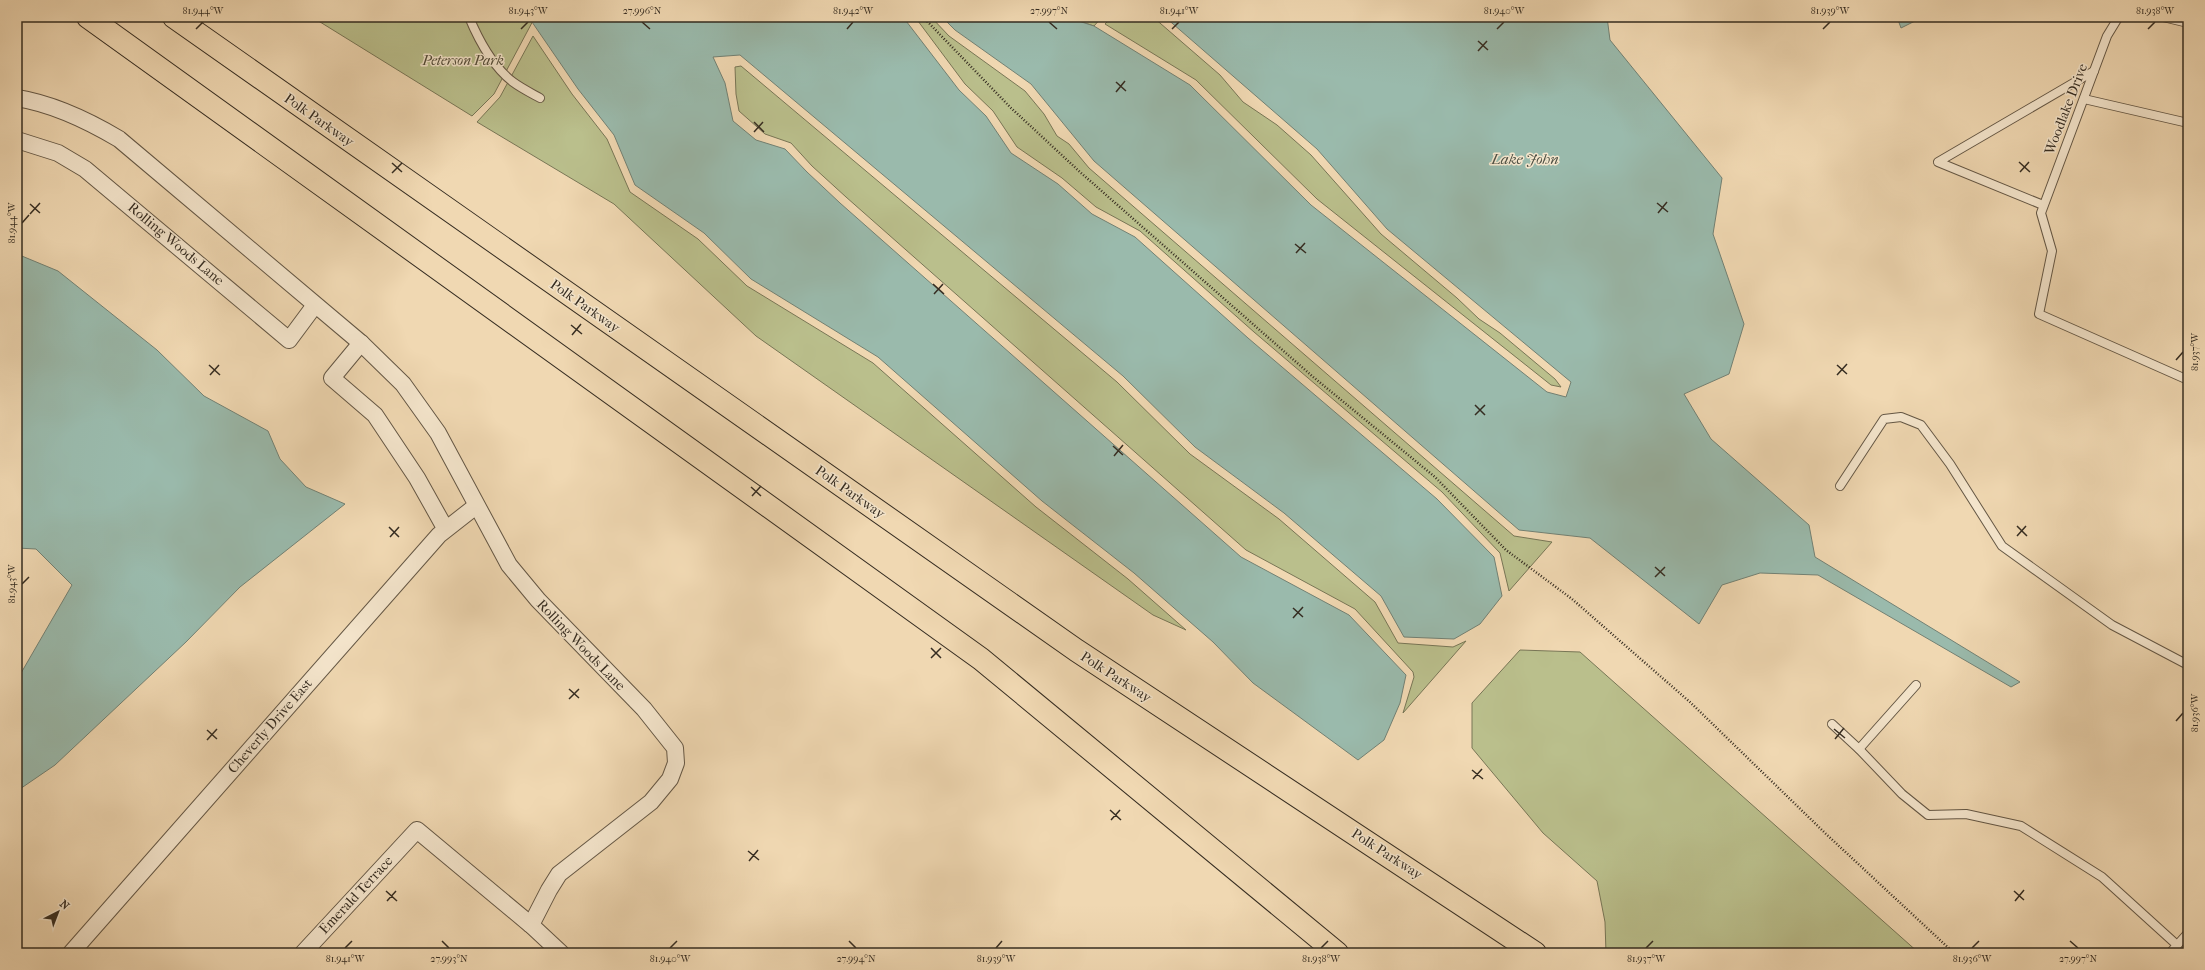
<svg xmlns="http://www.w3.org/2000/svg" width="2205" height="970" font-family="'IM FELL French Canon',serif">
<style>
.green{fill:#babf8c;stroke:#787656}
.water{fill:#9abaac;stroke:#728174}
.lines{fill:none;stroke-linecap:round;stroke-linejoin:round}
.lane-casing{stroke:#645745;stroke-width:10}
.street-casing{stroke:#645745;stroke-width:18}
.highway-casing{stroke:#352c21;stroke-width:24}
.path{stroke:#352c21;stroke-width:2.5;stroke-dasharray:1 2;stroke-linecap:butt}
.lane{stroke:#f5e6cd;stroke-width:8}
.street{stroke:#f5e6cd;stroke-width:16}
.highway{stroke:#f0d8b2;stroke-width:22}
.ticks{fill:none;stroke:#352c21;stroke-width:1.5}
.labels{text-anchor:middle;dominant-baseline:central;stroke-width:3;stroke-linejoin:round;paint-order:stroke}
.park-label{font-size:14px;font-style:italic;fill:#504936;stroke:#f5e6cd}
.street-label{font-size:14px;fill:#352c21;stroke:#f5e6cd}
.water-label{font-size:15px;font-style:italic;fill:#4e5044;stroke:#f5e6cd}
.neatline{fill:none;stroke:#352c21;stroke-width:1.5}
.ticks-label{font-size:10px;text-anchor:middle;fill:#352c21}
</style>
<rect width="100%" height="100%" fill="#f0d8b2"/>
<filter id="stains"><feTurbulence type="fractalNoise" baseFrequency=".005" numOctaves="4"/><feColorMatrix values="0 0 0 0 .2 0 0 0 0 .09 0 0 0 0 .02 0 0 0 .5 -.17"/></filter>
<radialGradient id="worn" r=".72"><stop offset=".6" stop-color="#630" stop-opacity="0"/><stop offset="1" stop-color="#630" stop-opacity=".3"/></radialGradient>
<g class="green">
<path d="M312 17H535L494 94 472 116Z"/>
<path d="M915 17H931L949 36 1025 91 1044 114 1057 136 1069 144 1089 168 1514 536 1552 542 1509 591 1500 553 1442 492 1254 332 1140 231 1096 207 1062 178 1017 147 993 111 965 84Z"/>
<path d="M1066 17H1102L1094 26Z"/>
<path d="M1112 17H1153L1220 75 1243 102 1277 125 1311 155 1381 234 1457 298 1479 319 1500 333 1555 379 1561 387 1551 385 1317 199 1196 80 1105 24Z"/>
<path d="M533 36 572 94 607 139 630 192 698 239 747 286 873 363 1036 507 1128 579 1186 630 1153 615 756 336 614 204 477 122 500 97Z"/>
<path d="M741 66 1117 382 1190 454 1279 519 1375 602 1398 643 1453 647 1466 641 1403 713 1414 677 1413 672 1355 609 1246 550 846 197 812 166 791 143 765 134 739 111 736 94 735 67Z"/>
<path d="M1520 650 1580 652 1919 953H1606L1605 922 1597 881 1543 833 1472 748V703Z"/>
</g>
<g class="water">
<path d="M535 17H903L959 90 986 116 1011 153 1058 184 1092 214 1135 237 1248 338 1437 499 1494 557 1502 596 1480 624 1454 639 1404 637 1381 596 1284 513 1195 447 1123 376 740 55 713 57 725 83 733 121 756 140 785 149 807 172 840 203 1241 557 1349 615 1406 675 1400 703 1384 740 1358 760 1253 683 1213 642 1134 573 1042 501 878 357 751 279 704 233 635 185 614 135 578 89 532 22Z"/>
<path d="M942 17H1066L1094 26 1190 85 1311 205 1547 392 1566 397 1571 382 1387 229 1317 149 1165 17H1607L1610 40 1722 178 1713 234 1744 324 1729 374 1684 394 1711 439 1809 525 1815 557 2020 682 2011 687 1818 575 1760 573 1722 585 1699 624 1590 538 1519 530 1094 161 1031 84 955 30Z"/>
<path d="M1897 17H1923L1901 28Z"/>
<path d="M17 254 58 271 157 350 204 396 268 431 280 459 306 487 345 504 240 587 186 642 55 765 17 791V680L72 585 36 549 17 548Z"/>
</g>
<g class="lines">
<defs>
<g id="lane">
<path d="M469 17C479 41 492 66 513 82 521 88 531 93 540 98"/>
<path d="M2121 17 2118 18 2107 36 2041 213 2052 251 2039 314 2188 380"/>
<path d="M2163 17 2188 23"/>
<path d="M2084 99 2188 123"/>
<path d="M2043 205 1938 162 2094 71"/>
<path d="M1840 486 1884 419 1901 417 1921 425 1950 464 2002 546 2112 625 2188 665"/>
<path d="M1832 724 1859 749 1902 794 1928 815 1966 814 2021 826 2102 877 2177 945"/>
<path d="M1859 749 1916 685"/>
<path d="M2170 953 2188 933"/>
</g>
<g id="street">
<path d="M17 98C54 104 87 120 119 139L361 343 403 384 438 433 509 565 538 600 644 709 675 748 676 763 670 779 651 802 559 874 549 890 531 925"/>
<path d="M17 140 58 153 85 169 289 340 315 305"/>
<path d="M361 343 332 378 375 415 417 478 445 528"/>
<path d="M71 953 439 535 476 506"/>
<path d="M303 953 417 830 531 925 561 953"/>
</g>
<g id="highway">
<path d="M88 17 981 659 1337 953"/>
<path d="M174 17 1076 650 1535 953"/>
</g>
</defs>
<use href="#lane" class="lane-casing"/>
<use href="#street" class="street-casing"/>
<use href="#highway" class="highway-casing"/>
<path class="path" d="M923 17 1010 107 1080 172 1312 376 1435 477 1506 550 1572 599 1691 703 1825 833 1954 953"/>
<use href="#lane" class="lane"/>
<use href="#street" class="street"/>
<use href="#highway" class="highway"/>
</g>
<path class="ticks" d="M642 22 650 29M1049 22 1057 29M196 29 203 22M521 29 528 22M847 29 853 22M1172 29 1179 22M1497 29 1504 22M1823 29 1830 22M2148 29 2155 22M1478 41 1488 50M1478 51 1487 41M1116 82 1126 91M1116 92 1125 81M754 122 764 132M754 132 763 122M2019 162 2030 172M392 163 402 172M2020 172 2029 162M392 173 402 163M1657 203 1668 212M30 204 40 213M1658 213 1667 202M30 214 40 203M22 223 29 215M1295 244 1306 253M1296 253 1305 243M933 284 944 294M934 294 943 284M571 325 582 334M572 335 581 324M2176 360 2183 352M209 365 220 375M1837 365 1847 374M210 375 219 365M1837 375 1847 364M1475 405 1485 415M1475 415 1485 405M1113 446 1123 455M1114 456 1123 445M751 487 761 496M752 496 761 486M2017 526 2027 536M389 527 399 537M2017 536 2026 526M390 537 399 527M1655 567 1665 576M1655 577 1665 567M22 584 29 577M1293 608 1303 617M1293 618 1303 607M931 648 941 658M931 658 941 648M569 689 579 698M569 699 579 689M2176 721 2183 713M1834 729 1845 738M207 730 217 739M1835 739 1844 728M207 740 217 729M1472 770 1483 779M1473 779 1482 769M1110 810 1121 820M1111 820 1120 810M748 851 759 860M749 861 758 850M386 891 397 901M2014 891 2024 900M387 901 396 891M2015 901 2024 890M442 941 449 948M849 941 856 948M2070 941 2078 948M345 948 352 941M670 948 677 941M996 948 1002 941M1321 948 1328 941M1646 948 1653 941M1972 948 1979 941"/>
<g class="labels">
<g class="park-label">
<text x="463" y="60">Peterson Park</text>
</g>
<g class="street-label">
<text transform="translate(2066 109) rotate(-69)">Woodlake Drive</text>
<text transform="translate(319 120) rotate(35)">Polk Parkway</text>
<text transform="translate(176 244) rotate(40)">Rolling Woods Lane</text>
<text transform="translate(585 306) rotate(35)">Polk Parkway</text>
<text transform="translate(850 492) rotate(35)">Polk Parkway</text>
<text transform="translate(581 645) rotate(46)">Rolling Woods Lane</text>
<text transform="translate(1116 677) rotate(33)">Polk Parkway</text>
<text transform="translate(270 726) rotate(-49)">Cheverly Drive East</text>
<text transform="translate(1387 854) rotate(33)">Polk Parkway</text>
<text transform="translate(356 895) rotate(-47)">Emerald Terrace</text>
</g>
<g class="water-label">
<text x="1525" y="159">Lake John</text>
</g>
</g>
<rect width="2205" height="970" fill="none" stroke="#f0d8b2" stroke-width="44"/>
<g transform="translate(58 912) rotate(42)" stroke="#f5e6cd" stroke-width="3" paint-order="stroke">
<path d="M0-3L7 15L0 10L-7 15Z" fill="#352c21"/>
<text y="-6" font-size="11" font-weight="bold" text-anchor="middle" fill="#352c21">N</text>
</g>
<rect x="22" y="22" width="2161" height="926" class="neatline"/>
<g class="ticks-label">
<text x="203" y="14">81.944°W</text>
<text x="528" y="14">81.943°W</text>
<text x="642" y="14">27.996°N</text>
<text x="853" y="14">81.942°W</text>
<text x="1049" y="14">27.997°N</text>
<text x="1179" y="14">81.941°W</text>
<text x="1504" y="14">81.940°W</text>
<text x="1830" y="14">81.939°W</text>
<text x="2155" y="14">81.938°W</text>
<text transform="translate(11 223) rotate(-90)" y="4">81.944°W</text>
<text transform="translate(2194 352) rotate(-90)" y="4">81.937°W</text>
<text transform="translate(11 584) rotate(-90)" y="4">81.943°W</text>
<text transform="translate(2194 713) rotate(-90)" y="4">81.936°W</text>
<text x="345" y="962">81.941°W</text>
<text x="449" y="962">27.993°N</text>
<text x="670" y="962">81.940°W</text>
<text x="856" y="962">27.994°N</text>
<text x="996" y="962">81.939°W</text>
<text x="1321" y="962">81.938°W</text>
<text x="1646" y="962">81.937°W</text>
<text x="1972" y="962">81.936°W</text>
<text x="2078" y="962">27.997°N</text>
</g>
<rect width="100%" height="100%" filter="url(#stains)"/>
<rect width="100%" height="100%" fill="url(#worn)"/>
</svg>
